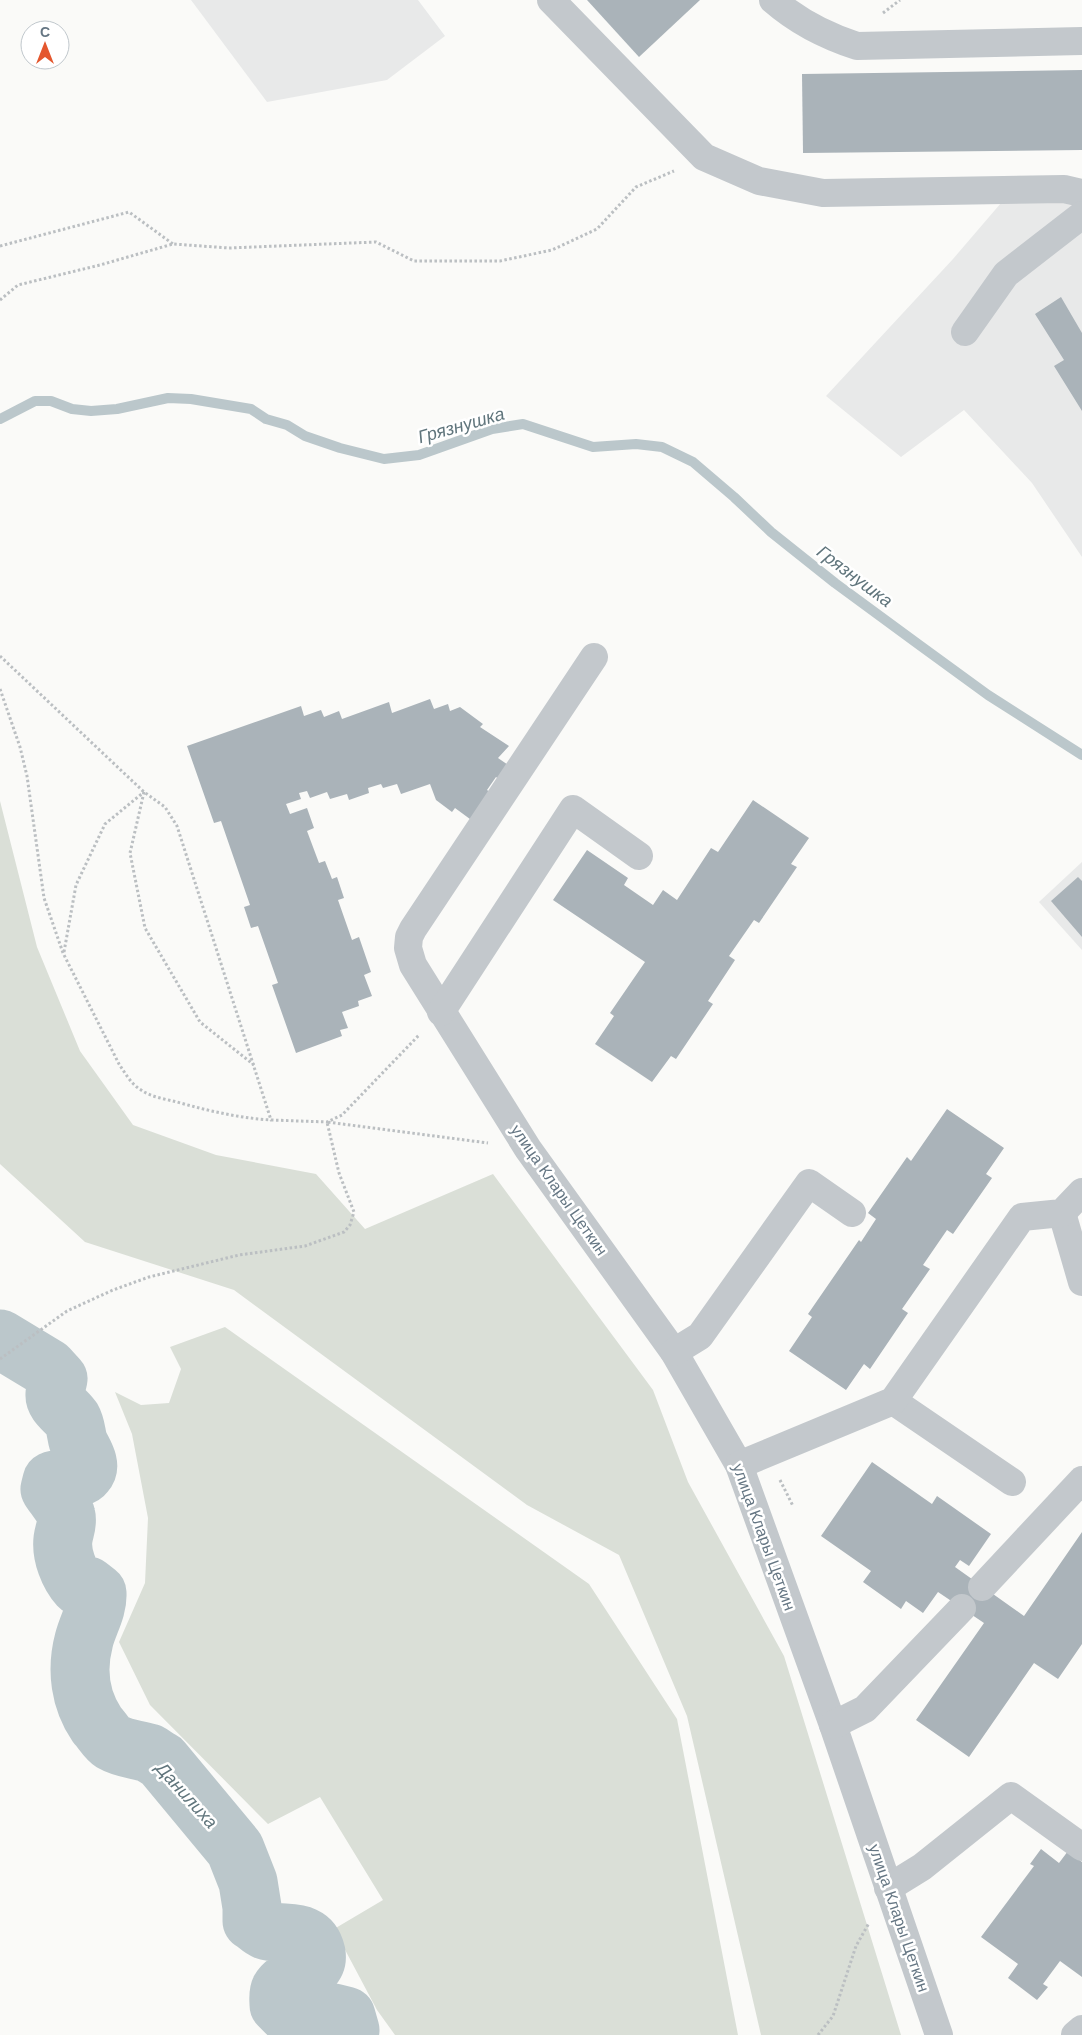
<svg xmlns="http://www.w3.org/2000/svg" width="1082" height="2035" font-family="'Work Sans',sans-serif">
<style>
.built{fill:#e8e9e9}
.green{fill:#dadfd7}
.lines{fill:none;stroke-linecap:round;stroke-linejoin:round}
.stream{stroke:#bbc7cb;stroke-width:10}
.river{stroke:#bbc7cb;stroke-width:59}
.building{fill:#aab3b9}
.path{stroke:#bbbfc2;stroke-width:3;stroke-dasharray:2.5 2.5;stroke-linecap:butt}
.minor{stroke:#c3c8cc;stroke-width:28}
.labels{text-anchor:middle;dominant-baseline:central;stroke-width:5;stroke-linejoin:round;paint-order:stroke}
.street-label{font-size:16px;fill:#657683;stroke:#fff}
.water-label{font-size:18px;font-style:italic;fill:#60757c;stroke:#fff}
</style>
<rect width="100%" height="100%" fill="#fafaf8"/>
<g class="built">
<path d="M191 0H418L445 36 387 80 267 102Z"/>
<path d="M1082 202V557L1032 483 964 410 901 457 826 396 953 259 1001 203Z"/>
<path d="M1082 862V950L1039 902Z"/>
</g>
<g class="green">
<path d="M0 801 37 947 80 1051 133 1125 216 1155 316 1174 365 1229 493 1174 653 1390 688 1482 784 1656 901 2035H761L687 1716 619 1555 527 1505 234 1290 85 1242 0 1164Z"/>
<path d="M225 1327 589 1584 677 1719 738 2035H395L377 2010 334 1929 383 1900 320 1797 268 1824 150 1705 119 1642 145 1583 148 1518 132 1434 115 1392 141 1405 169 1403 181 1369 170 1347Z"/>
</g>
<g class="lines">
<path class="stream" d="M0 419 35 401H51L72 409 91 411 117 409 168 398 191 399 251 409 266 419 287 425 305 436 340 448 384 459 419 455 492 429 523 424 593 447 636 444 662 447 693 462 734 497 771 532 835 583 918 644 988 695 1082 755"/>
<path class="river" d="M0 1339 48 1368 58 1379C57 1384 55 1390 55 1394 54 1404 67 1411 72 1419 76 1426 76 1434 78 1441 81 1450 93 1464 85 1473 79 1481 62 1476 52 1481L50 1489C55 1497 64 1507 66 1516 68 1524 64 1531 63 1539 61 1555 69 1575 79 1586H88L97 1593C98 1609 88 1624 84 1640 76 1670 80 1700 97 1725 102 1730 106 1738 112 1742 124 1749 136 1749 149 1753 153 1755 158 1759 162 1761L235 1849 248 1882 252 1907V1921C256 1923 260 1928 265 1930 284 1937 310 1926 316 1953 320 1975 287 1975 280 1990 278 1994 279 2000 279 2005L288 2014 300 2016 334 2013 346 2016 350 2030 343 2035"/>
</g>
<g class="building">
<path d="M587 0H700L639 57Z"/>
<path d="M1082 70V150L803 153 802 74Z"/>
<path d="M1061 297 1082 333V411L1054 366 1064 360 1035 314Z"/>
<path d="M430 699 434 709 448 704 450 711 460 707 483 724 480 727 509 746 498 758 514 769 505 784 496 777 487 790 498 798 474 822 455 808 452 812 436 800 430 784 401 794 397 784 383 788 381 784 368 788 369 793 349 800 347 794 330 799 327 792 310 798 307 791 299 793 301 799 286 804 290 814 307 808 314 828 307 831 319 863 325 861 332 879 337 877 344 898 338 900 352 940 359 937 371 972 364 975 372 996 358 1001 359 1006 342 1012 348 1028 340 1030 342 1036 296 1053 272 985 278 983 258 926 251 928 244 907 250 905 221 821 214 823 187 746 301 706 304 716 321 710 324 717 339 711 342 719 389 702 392 713Z"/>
<path d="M753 800 809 838 791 864 797 867 759 923 754 920 729 956 735 960 708 1001 713 1004 676 1059 671 1056 652 1082 595 1044 614 1016 610 1013 645 962 553 900 587 850 628 878 624 885 653 905 663 890 677 900 711 848 718 852Z"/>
<path d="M1078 877 1082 881V937L1051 901Z"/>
<path d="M947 1109 1004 1148 986 1174 992 1178 953 1234 947 1230 923 1265 930 1269 902 1309 908 1313 870 1369 864 1364 846 1390 789 1351 812 1317 808 1314 859 1240 861 1242 876 1219 868 1213 907 1157 911 1161Z"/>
<path d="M872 1462 932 1504 937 1496 991 1534 969 1566 960 1560 955 1567 1024 1616 1082 1532V1644L1058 1679 1034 1663 969 1757 916 1720 984 1623 938 1592 923 1613 906 1601 901 1609 863 1582 871 1571 821 1536Z"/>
<path d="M1041 1849 1059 1863 1068 1851 1082 1862V1977L1060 1961 1043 1984 1048 1987 1037 2000 1008 1978 1018 1964 981 1937 1034 1866 1030 1864Z"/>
</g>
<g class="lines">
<g class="path">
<path d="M883 13 900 0"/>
<path d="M0 246 129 212 173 244"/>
<path d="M0 300 18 285 100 265 173 244 229 248 376 242 414 261H500L552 250 597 229 636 187 674 171"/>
<path d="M0 656 144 792 165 807 177 826 271 1120 327 1122 342 1115 420 1034"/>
<path d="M0 689 20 747 27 776 44 898 63 953 119 1064C125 1073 131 1084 141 1090 151 1097 165 1099 177 1102 209 1111 239 1118 271 1120"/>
<path d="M144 792 130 853 145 928 200 1022 254 1065"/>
<path d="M64 952 76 885 105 824 144 792"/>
<path d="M0 1359 67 1311 113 1290 149 1277 239 1255 305 1246 344 1232 350 1225 354 1212 339 1173 327 1122 488 1143"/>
<path d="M780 1480 793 1506"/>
<path d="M818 2035 833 2016 856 1946 869 1923"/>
</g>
<g class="minor">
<path d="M551 0 704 157 759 181 823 193 1064 189 1082 193"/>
<path d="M773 0C797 21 826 36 857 46L1082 41"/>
<path d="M965 332 1006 274 1082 215"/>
<path d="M594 657 413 929 409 937 408 948 413 965 528 1149 674 1352 739 1465 833 1725 939 2035"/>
<path d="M441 1012 573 809 639 856"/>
<path d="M1062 1213 1082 1282"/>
<path d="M674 1352 700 1336 809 1183 852 1213"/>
<path d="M893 1401 1012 1482"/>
<path d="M739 1465 893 1401 1022 1217 1062 1213 1082 1192"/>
<path d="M982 1587 1082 1480"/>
<path d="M833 1725 865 1709 962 1608"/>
<path d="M888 1888 922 1867 1011 1796 1082 1847"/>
<path d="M1075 2035 1082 2029"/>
</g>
</g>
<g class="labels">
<g class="street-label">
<text transform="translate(559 1190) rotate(55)">улица Клары Цеткин</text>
<text transform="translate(764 1537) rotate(70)">улица Клары Цеткин</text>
<text transform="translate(899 1918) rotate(71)">улица Клары Цеткин</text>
</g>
<g class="water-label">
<text transform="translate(461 425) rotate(-16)">Грязнушка</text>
<text transform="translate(855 576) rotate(37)">Грязнушка</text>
<text transform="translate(187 1795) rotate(48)">Данилиха</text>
</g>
</g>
<g transform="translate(45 45)"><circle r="24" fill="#ffffff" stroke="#c1c8cd"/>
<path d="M0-4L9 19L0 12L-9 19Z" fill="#e4572e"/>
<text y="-8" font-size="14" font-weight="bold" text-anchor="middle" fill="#657683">С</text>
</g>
</svg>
